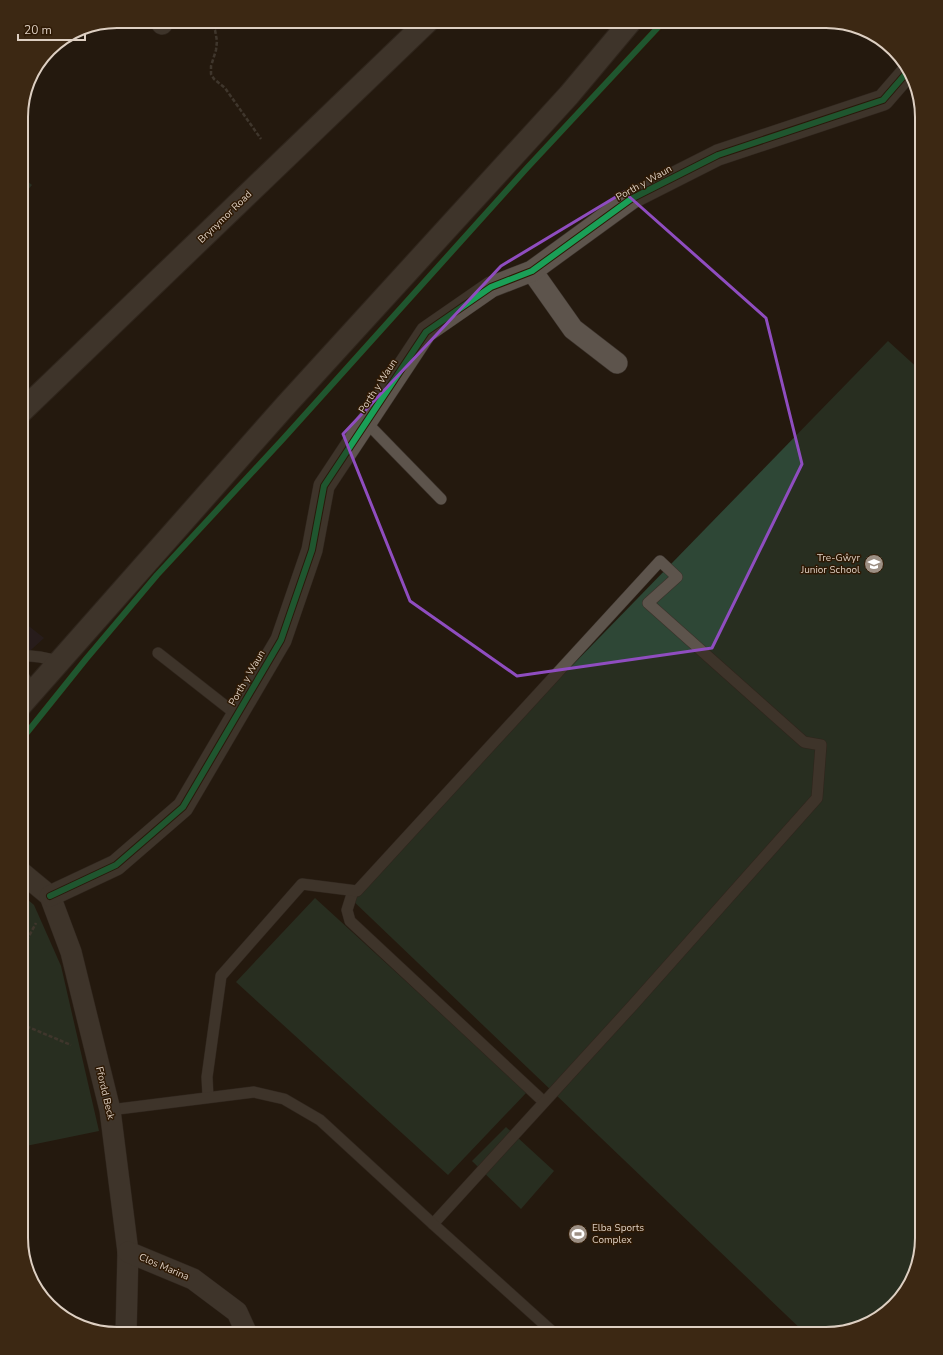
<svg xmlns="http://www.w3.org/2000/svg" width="943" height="1355" font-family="'Nunito Sans',sans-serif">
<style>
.commercial{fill:#2a212c}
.green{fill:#2e4736}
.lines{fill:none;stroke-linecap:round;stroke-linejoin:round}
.service-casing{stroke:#3b322b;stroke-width:12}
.minor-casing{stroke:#3b322b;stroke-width:22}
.tertiary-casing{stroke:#3b322b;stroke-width:24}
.secondary-casing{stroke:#3b322b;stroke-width:24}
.path{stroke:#605951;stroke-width:2.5;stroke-dasharray:4 2;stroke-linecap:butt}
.service{stroke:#5d544c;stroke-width:11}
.minor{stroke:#5d544c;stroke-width:21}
.tertiary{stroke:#5d544c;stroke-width:22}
.secondary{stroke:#5d544c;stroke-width:22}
.cycleway-casing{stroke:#2e1904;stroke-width:8}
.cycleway{stroke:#1a9f57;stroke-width:6}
.marked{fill:none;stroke:#8f4dc0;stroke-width:3;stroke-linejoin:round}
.labels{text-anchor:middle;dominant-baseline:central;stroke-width:3;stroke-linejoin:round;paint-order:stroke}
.street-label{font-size:10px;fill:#ddcfc2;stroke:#2e1904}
.poi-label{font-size:10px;fill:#ddcfc2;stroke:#2e1904;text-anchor:end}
.rim{fill:none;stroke:#ddcfc2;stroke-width:2}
</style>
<rect width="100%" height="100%" fill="#24190e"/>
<path class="commercial" d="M21 620 44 638 21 659Z"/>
<g class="green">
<path d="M21 176 32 185 21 198Z"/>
<path d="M888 341 922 372V1239L909 1286 874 1321 827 1334H806L348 896Z"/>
<path d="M21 894 34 905 61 966 99 1131 21 1147Z"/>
<path d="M315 898 527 1092 448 1175 236 982Z"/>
<path d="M506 1127 554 1171 521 1209 472 1161Z"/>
</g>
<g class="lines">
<defs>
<g id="service">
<path d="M366 422 441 499"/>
<path d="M158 653 237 715"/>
<path d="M21 655 40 657 59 661"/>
<path d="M21 671 32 692"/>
<path d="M353 891 347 910 350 921 544 1102"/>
<path d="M208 1097 207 1077 221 976 302 884 357 891 660 561 677 577 648 603 804 742 821 745 817 798 633 1005 433 1224"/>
<path d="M110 1110 254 1092 284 1099 320 1120 433 1224 555 1334"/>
</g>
<g id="minor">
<path d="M160 21 162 24"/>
<path d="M532 271 573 329 617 363"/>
<path d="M21 872 50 896 71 952 110 1110 128 1252 126 1334"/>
<path d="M50 896 116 865 183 807 281 640 312 550 324 486 426 332 491 287 532 271 631 199 718 155 883 100 909 70"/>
<path d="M128 1252 193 1279 237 1312 247 1334"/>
</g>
<path id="tertiary" d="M21 412 428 21"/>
<path id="secondary" d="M21 705 286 405 569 95 631 21"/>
</defs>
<use href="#service" class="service-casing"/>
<use href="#minor" class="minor-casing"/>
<use href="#tertiary" class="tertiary-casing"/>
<use href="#secondary" class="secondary-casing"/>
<g class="path">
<path d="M207 21 215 30 217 41 216 50 211 66V74L214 79 225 88 261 139"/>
<path d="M21 951 36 923"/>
<path d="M21 1024 71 1045"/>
</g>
<use href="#service" class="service"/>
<use href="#minor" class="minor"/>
<use href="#tertiary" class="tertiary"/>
<use href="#secondary" class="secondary"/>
<defs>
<g id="cycleway">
<path d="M21 740 86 659 157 575 283 439 526 169 664 21"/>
<path d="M50 896 116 865 183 807 281 640 312 550 324 486 426 332 491 287 532 271 631 199 718 155 883 100 909 70"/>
</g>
</defs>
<use href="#cycleway" class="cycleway-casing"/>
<use href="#cycleway" class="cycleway"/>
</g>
<path d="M0 0H943V1355H0ZM624 192 766 318 802 464 712 648 517 676 410 601 343 434 501 266Z" fill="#24190e" fill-opacity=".55" fill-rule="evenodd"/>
<path class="marked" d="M624 192 766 318 802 464 712 648 517 676 410 601 343 434 501 266Z"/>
<defs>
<symbol id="school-disc" viewBox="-11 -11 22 22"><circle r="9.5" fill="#9c8f83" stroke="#2e1904"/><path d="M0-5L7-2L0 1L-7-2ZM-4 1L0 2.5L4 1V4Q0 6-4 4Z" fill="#fff"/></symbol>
<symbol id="stadium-disc" viewBox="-11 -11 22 22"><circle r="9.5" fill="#9c8f83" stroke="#2e1904"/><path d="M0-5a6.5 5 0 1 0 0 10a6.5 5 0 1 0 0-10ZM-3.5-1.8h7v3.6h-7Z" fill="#fff"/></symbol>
</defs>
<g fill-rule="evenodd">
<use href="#school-disc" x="863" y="553" width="22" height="22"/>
<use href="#stadium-disc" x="567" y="1223" width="22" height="22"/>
</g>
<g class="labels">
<g class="street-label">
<text transform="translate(644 183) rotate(-29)">Porth y Waun</text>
<text transform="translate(225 217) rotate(-44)">Brynymor Road</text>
<text transform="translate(378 386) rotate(-57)">Porth y Waun</text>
<text transform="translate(247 678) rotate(-60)">Porth y Waun</text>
<text transform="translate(105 1093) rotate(77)">Ffordd Beck</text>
<text transform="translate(164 1267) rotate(23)">Clos Marina</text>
</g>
<g class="poi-label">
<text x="860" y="558">Tre-Gŵyr<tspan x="860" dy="12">Junior School</tspan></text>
<text x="592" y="1228" text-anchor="start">Elba Sports<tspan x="592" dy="12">Complex</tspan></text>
</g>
</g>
<path d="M0 0H943V1355H0ZM117 28H826A89 89 0 0 1 915 117V1238A89 89 0 0 1 826 1327H117A89 89 0 0 1 28 1238V117A89 89 0 0 1 117 28Z" fill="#3c2813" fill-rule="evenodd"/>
<path class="rim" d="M117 28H826A89 89 0 0 1 915 117V1238A89 89 0 0 1 826 1327H117A89 89 0 0 1 28 1238V117A89 89 0 0 1 117 28Z"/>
<path d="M18 34v6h67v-6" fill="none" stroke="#ddcfc2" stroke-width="2"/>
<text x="24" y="34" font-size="12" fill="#ddcfc2" stroke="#2e1904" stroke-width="3" paint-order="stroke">20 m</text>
</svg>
